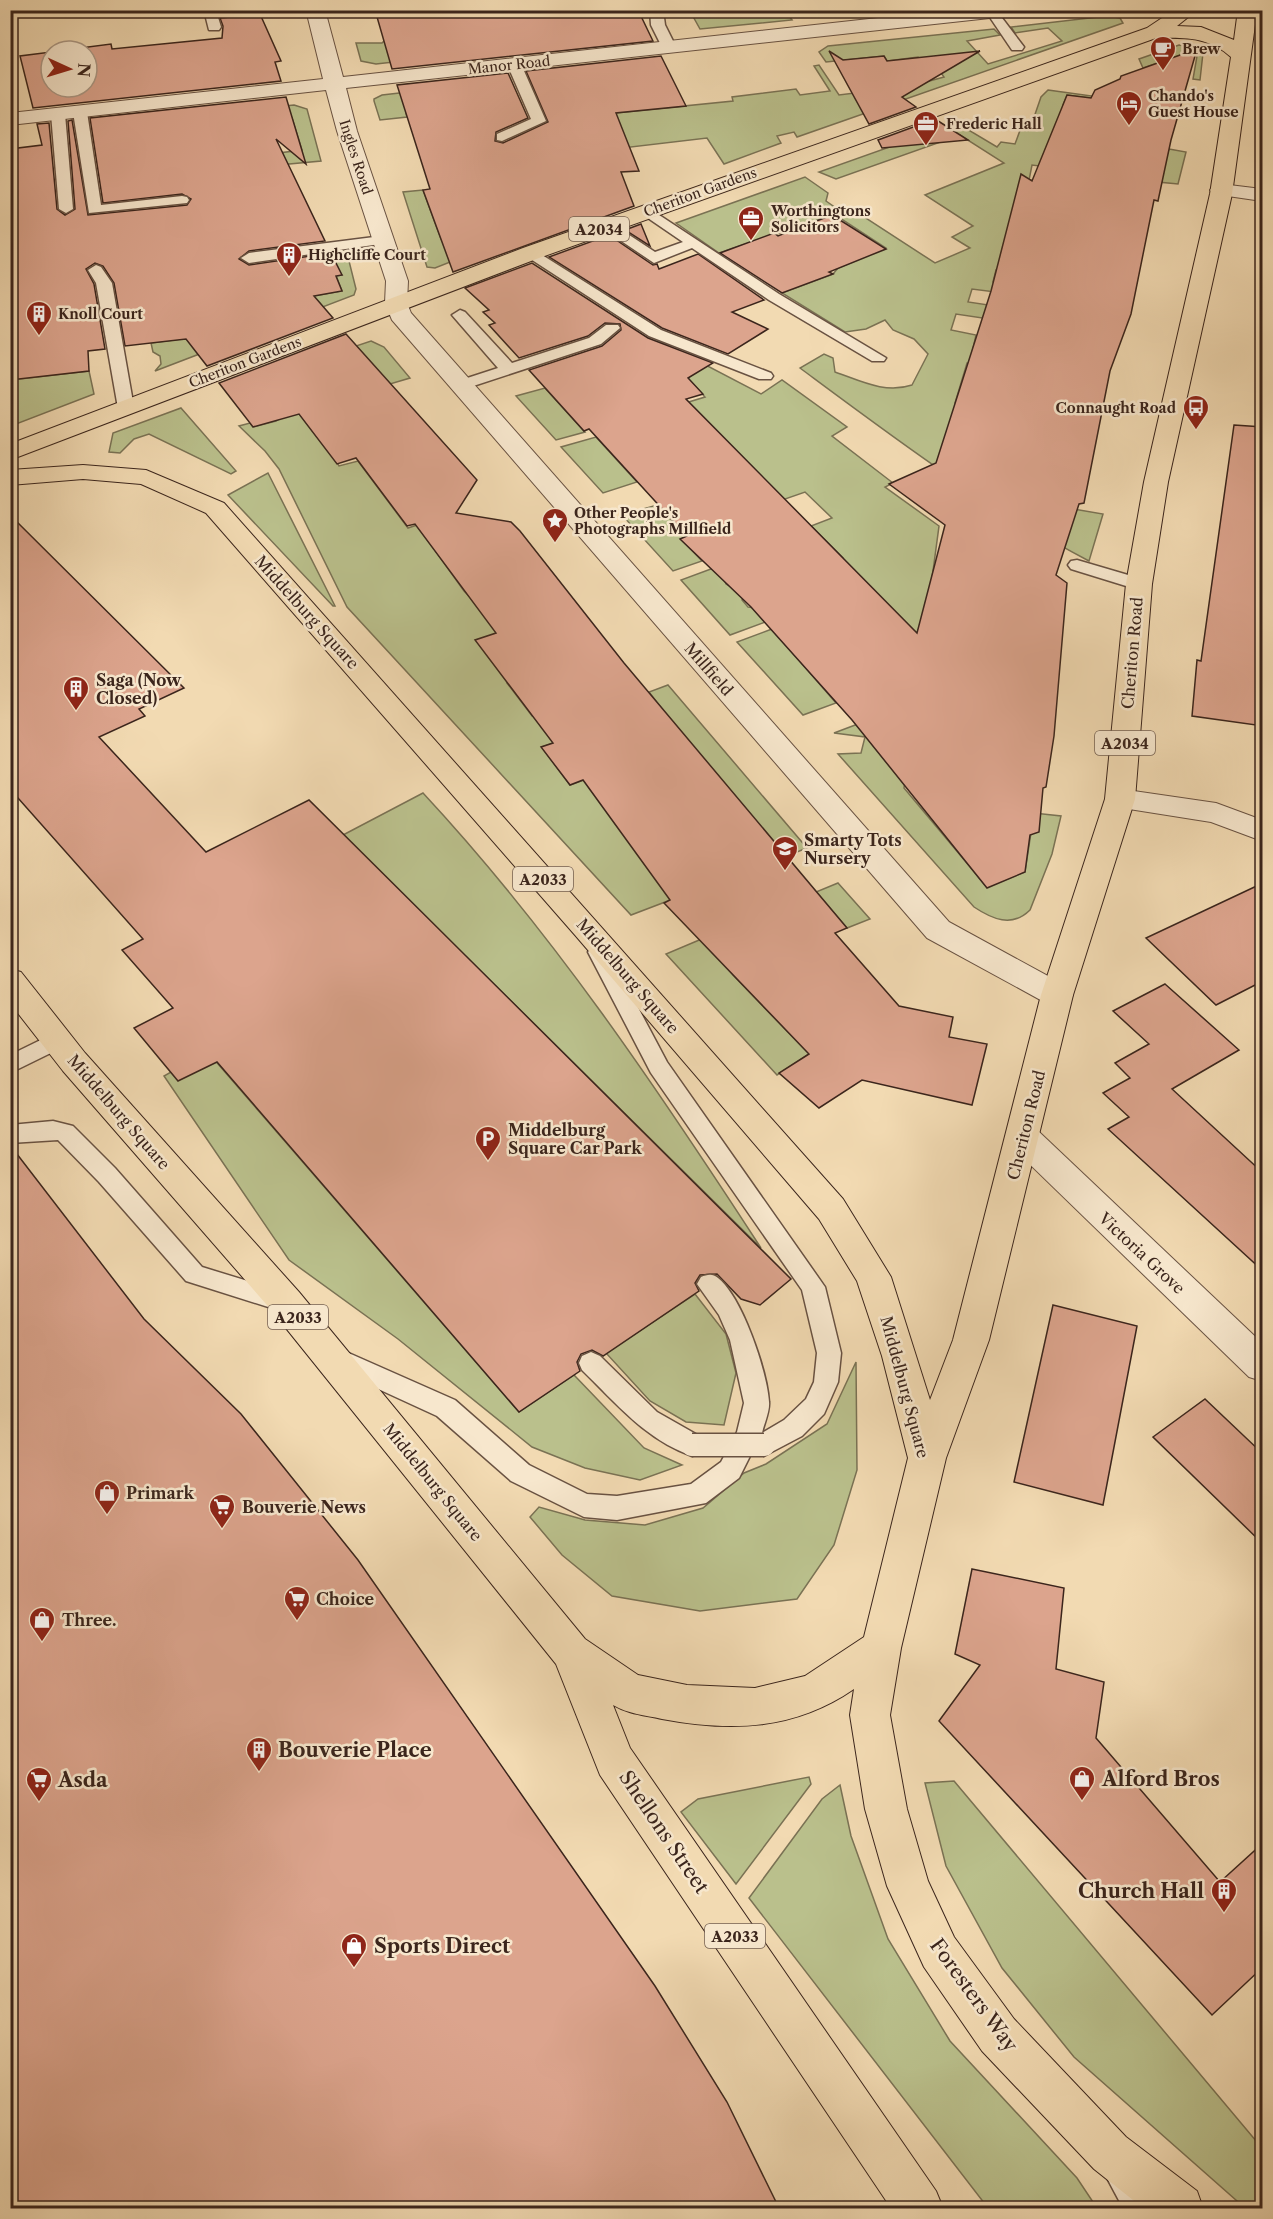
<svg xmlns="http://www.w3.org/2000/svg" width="1273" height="2219" font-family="'Libre Caslon Text',serif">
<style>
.green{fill:#bac08c;stroke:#7a7254;stroke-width:1.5}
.building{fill:#dca48d;stroke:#3b251c;stroke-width:1.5}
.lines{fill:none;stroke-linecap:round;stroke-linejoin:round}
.lane-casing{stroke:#695242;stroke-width:3}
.street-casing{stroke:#695242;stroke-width:2}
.primary-casing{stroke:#3b251c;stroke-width:2}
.lane{fill:#f7e7cd;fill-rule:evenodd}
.street{fill:#f7e7cd;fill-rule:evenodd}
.primary{fill:#f2dab2;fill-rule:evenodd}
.lane-bridge-casing{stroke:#695242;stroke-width:25;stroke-linecap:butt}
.lane-bridge{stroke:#f7e7cd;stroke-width:22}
.labels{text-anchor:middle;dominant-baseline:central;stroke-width:5;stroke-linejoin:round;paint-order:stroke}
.far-poi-label{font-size:14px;font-weight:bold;fill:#3b251c;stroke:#f7e7cd;text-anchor:start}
.far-street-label{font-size:14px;fill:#3b251c;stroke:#f7e7cd}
.shield{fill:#f7e7cd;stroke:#735f51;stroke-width:1.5}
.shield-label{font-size:15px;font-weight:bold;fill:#3b251c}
.street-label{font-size:16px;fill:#3b251c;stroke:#f7e7cd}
.poi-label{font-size:16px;font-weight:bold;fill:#3b251c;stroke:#f7e7cd;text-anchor:start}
.near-poi-label{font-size:20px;font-weight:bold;fill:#3b251c;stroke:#f7e7cd;text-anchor:start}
.near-street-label{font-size:20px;fill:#3b251c;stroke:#f7e7cd}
</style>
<rect width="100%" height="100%" fill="#f2dab2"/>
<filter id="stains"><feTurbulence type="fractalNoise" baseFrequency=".00333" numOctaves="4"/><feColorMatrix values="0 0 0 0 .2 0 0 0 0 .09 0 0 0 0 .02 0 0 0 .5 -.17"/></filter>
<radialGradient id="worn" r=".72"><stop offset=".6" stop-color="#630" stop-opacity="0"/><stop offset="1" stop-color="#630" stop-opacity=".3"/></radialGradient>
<g class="green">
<path d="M690 11H785L792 20 700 29Z"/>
<path d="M1107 16 1120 18 1123 23 797 137 794 132 777 136 781 143 724 164 707 138 563 155 565 118 733 101 732 97 796 89 800 95 830 91 814 66 819 65 839 95 911 86 944 77 932 60 921 61 918 57 887 61 884 56 826 62 819 52 828 46 994 29 1000 35 967 41 988 64 1062 41 1048 28 1015 33 1011 27Z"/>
<path d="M385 40 447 56 376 64 361 61 356 43H382Z"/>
<path d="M1179 45 1200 48 1203 53 1200 80 1193 79 1197 56 1195 54H1184L1143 68 1139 59Z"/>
<path d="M487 83 406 113 407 117 380 120 374 101V99L382 95Z"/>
<path d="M1048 90 1092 96 1091 98 1067 95 1063 105 1105 174 1032 165 1029 180 1091 188 996 270 993 282 1014 285 1011 294 972 289 968 302 1055 315 1050 328 956 314 951 330 976 335 972 353 1035 374 967 363 955 403 991 495 1103 514 1089 561C987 508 893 437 800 368L824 354 833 358 835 372C861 381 885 394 912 385L928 354 914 339 893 330 885 320 866 329 845 332 782 293 833 274 838 268 886 248 834 214C796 229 758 239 719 253L676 223 805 177 828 193 826 201 839 210 849 207 935 263 970 248 952 237 973 226 925 195 1004 163 960 135 836 179 819 172 957 123 997 147 1001 142 1015 144 1022 125 1031 126 1041 97Z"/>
<path d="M294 105 307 109 321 161 204 172 209 191 101 202 99 194 123 191 229 159 302 150 292 118 212 113Z"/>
<path d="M1169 149 1186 152 1178 184 1158 182Z"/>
<path d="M423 190 441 239 536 228 435 268 427 267 403 192Z"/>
<path d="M346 249 356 289 354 295 155 371 161 364 160 356 153 352 151 343 181 339 268 304 342 291 336 276 342 275 332 266 326 252Z"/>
<path d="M652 337 761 394 782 380 847 427 832 436 893 483 885 487 939 526 904 788 987 887 1025 872 1034 813 1061 816 1052 854 1030 910C1012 928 992 919 974 907L838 754 861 753 865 737 834 733 887 713 843 558 811 526 832 518 805 492 759 508 652 413 705 397 679 368 608 350Z"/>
<path d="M371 341 384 347 410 378 390 384 329 355Z"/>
<path d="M89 371 94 394 11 426V380Z"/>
<path d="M545 388 584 431 585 432 556 440 516 396Z"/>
<path d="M302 404 339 466 358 461 408 528 417 525 464 591 544 670 507 683 532 716 558 708 594 728 542 747 570 785 622 766 673 899 631 915 347 607 279 469 265 451 239 426 250 423 253 427 276 421Z"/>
<path d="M181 408 236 471 231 474 149 434 134 439 120 453 109 452 113 433Z"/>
<path d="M596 437 637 482 603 493 561 447Z"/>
<path d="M268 473 335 606H333L228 495Z"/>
<path d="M657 505 676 525 684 522 696 533 681 539 702 561 673 571 622 515Z"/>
<path d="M719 566 726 584 745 595 742 600 748 607 756 608 768 621 730 635 681 580Z"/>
<path d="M772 629 836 703 803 715 737 642Z"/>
<path d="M668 685 807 848 777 860 649 692Z"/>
<path d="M423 793C553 933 657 1088 761 1248L343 835Z"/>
<path d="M838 883 870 919 847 928 816 892Z"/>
<path d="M704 938 733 975 809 1054 777 1075 666 954Z"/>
<path d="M212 1057 519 1412 574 1375 644 1448 682 1465 640 1480 585 1468 532 1447 398 1339 289 1260 164 1076 171 1072C202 1078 191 1070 212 1057Z"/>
<path d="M695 1294 726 1334 736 1373 724 1425 686 1422 650 1401 606 1353Z"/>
<path d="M856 1362 857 1470 834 1545 797 1599 700 1611 612 1596 562 1555 530 1517 539 1507 585 1520 645 1525 703 1508 744 1473 766 1464 827 1424Z"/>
<path d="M809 1777 811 1784 736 1884 681 1812 698 1799Z"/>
<path d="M954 1781 1262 2148V2208H1245L1074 2057 1002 1968 946 1866 925 1783Z"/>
<path d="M840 1785 851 1836 888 1939 950 2041 1077 2178 1097 2208H988L749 1898 822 1799Z"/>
</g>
<g class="building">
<path d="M375 10H638L653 41 392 69Z"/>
<path d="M260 14 281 61 275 62 281 81 33 108 20 56 51 52V87H87V51H57L111 44 112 49 222 38 223 26 220 18Z"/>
<path d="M1197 49 1171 140 1158 201 1154 200 1131 314 1110 371 1084 503 1079 504 1056 575 1067 583 1054 736 1046 787 1043 788 1039 832 1030 835 1025 872 987 888 852 720 751 607 680 539 687 536 589 429 584 431 529 370 602 346 621 330 620 324 605 323 588 336 519 358 489 325 495 323 483 312 489 310 465 288 532 263 648 338 713 363 688 378 703 394 686 399 917 633 945 525 889 484 936 463 991 291 1021 174 1032 181 1067 95 1091 98 1095 90 1120 79 1121 76Z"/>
<path d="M829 51 843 60 884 56 887 61 980 51 902 97 916 107 869 124Z"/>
<path d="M661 56 686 106 616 113 639 171 621 172 634 206 453 272 423 190 430 189 397 85 508 73 528 118 496 132 495 141 503 143 548 122 526 71Z"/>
<path d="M286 97 306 164 276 139 325 241 249 251 239 259 249 265 331 253 342 275 336 276 342 291 314 296 333 318 207 366 186 339 125 346 114 283 103 266 95 263 86 269 94 284 105 349 88 351 89 371 10 380V149L42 145 37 124 49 123 57 209 65 215 75 209 68 121 72 120 88 215 187 205 191 199 182 194 103 203 90 118Z"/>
<path d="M935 119 968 140 882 148 878 140Z"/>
<path d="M832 215 886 249 829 272 833 274 782 293 720 253 774 233 778 236Z"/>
<path d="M641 224 650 246 625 230Z"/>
<path d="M609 235 653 265 657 264 659 269 698 254 764 300 732 312 768 329 728 354 662 328 549 257Z"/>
<path d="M346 334 477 480 456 513 511 522 520 531 624 663 847 928 835 933 899 1006 953 1017 949 1037 987 1044 972 1105 862 1080 819 1108 779 1073 809 1054 664 903 670 900 583 780 570 785 541 747 553 743 475 640 496 633 415 524 407 526 356 458 337 464 299 414 253 427 219 383Z"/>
<path d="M1234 425 1263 427V726L1192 716 1197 660 1201 661Z"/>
<path d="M10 515 184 688 139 709 145 716 99 737 206 852 309 800 791 1279 760 1305 741 1299 717 1274 700 1275 695 1283 699 1291 603 1356 592 1350 581 1354 577 1362 580 1371 519 1412 217 1062 178 1081 134 1028 173 1008 122 950 143 939 10 789Z"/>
<path d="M1263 883V981L1216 1005 1146 938Z"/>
<path d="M1165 984 1239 1050 1172 1089 1263 1173V1271L1108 1129 1129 1117 1103 1093 1130 1078 1115 1063 1149 1044 1113 1011Z"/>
<path d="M10 1145 144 1319 241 1414 358 1560 655 1986 727 2102 779 2208H10Z"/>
<path d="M1053 1305 1137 1326 1103 1505 1014 1482Z"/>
<path d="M1205 1399 1263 1454V1544L1153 1437Z"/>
<path d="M972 1569 1064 1588 1056 1669 1104 1682 1096 1738 1220 1882 1263 1843V1967L1212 2015 939 1721 980 1665 955 1654Z"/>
</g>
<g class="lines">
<defs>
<g id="lane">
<path d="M204 10H222L217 14 221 27 219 30H209Z"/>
<path d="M650 10H663L665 25 676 47 674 50H664L662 47 651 25Z"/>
<path d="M985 10H996L1024 47 1022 50H1012Z"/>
<path d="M514 60 521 64 546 121 502 141 497 140V134L531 119 507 64Z"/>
<path d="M80 108 87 112 101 205 182 196 187 197 189 200 187 203 89 213 73 112Z"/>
<path d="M58 110 65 114 73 209 66 213 59 209 51 114Z"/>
<path d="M647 207 779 294 886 358 884 361H872L769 300 692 248 654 263 599 226 601 223H611L655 252 683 242 642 214 640 211Z"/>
<path d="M382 236 387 237 389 240 387 243 249 263 241 258 249 253Z"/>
<path d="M531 248 661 330 771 373 773 376 771 379H759L649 336 526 256 523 253 526 250Z"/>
<path d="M96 265 101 267 112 283 134 408 126 413 118 408 96 283 88 270Z"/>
<path d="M460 310 465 312 512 363 589 338 606 325H618L620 328 601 344 461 390 453 385 455 382 498 368 452 315Z"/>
<path d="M1077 560 1145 580 1148 584 1139 590 1071 569 1068 565 1071 561Z"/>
<path d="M599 944 606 947 667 1062 825 1287 841 1353 838 1382 824 1414 802 1436 764 1456 753 1450 739 1478 706 1503 617 1520 584 1517 511 1481 437 1416 326 1365 323 1358 326 1351 335 1347 455 1400 529 1465 587 1494 617 1496 691 1484 721 1462 737 1432 744 1403 730 1340 719 1315 697 1284 701 1277C707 1275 712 1273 718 1278 742 1297 767 1371 769 1402 770 1411 764 1424 762 1433L784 1420 806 1399 814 1382 817 1353 802 1290 651 1073 588 952 592 947Z"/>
<path d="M57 1032 65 1034 68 1040 65 1046 10 1073V1055Z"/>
<path d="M53 1121 73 1126 115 1168 202 1267 293 1295 296 1302 293 1309 284 1312 186 1281 99 1182 58 1140 10 1143V1125Z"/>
<path d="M591 1352 600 1356 657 1412 701 1437 705 1445 701 1453 692 1456C645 1439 617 1404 582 1370L579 1363 582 1356Z"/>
<path d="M1123 2162 1134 2167 1156 2208H1123L1107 2178 1112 2167Z"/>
</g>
<g id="street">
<path d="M306 10H325L343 77 951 10H1017L1008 16 346 88 357 131 408 281 407 303 411 313 949 922 1068 987 1073 995 1068 1003 1057 1007 1046 1003 927 938 392 320 385 303 386 281 337 131 326 90 10 125V113L323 79Z"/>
<path d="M1221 184 1262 189V201L1214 194 1210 190 1214 186Z"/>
<path d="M1120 789 1216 803 1262 820V841L1211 822 1110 806 1105 799 1110 792Z"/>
<path d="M1024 1125 1036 1129 1262 1343V1381L1249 1377 1012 1147 1007 1138 1012 1129Z"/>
</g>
<path id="primary" d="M1174 10H1197L1177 26 1201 27 1234 40 1238 10H1257L1232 194 1168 482 1152 584 1135 799 1073 995 989 1340 946 1458 901 1648 890 1715 907 1809 928 1881 954 1937 1014 2019 1126 2137 1197 2191 1203 2208H1143L1094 2169 982 2051 924 1967 887 1886 865 1809 850 1715 854 1689C795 1730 731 1732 662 1719 645 1715 628 1714 613 1705L630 1748 936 2191 943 2208H891L600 1775 556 1664 273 1312 63 1071 10 1003V969L21 972 85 1053 299 1292 585 1639 638 1675 687 1685 755 1688 805 1676 864 1637 908 1458 882 1356 857 1281 819 1219 575 935 206 513 141 484 83 479 10 485V470L83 465 146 470 224 503 843 1199 891 1277 930 1400 953 1340 1041 995 1105 799 1126 584 1144 482 1210 194 1231 57C1209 37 1185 37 1156 38L539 258 10 460V444L523 248 1147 28Z"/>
</defs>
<use href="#lane" class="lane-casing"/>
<use href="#street" class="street-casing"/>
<use href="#primary" class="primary-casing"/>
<use href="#lane" class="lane"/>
<use href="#street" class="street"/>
<use href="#primary" class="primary"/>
<defs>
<path id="lane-bridge" d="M692 1445H764"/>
</defs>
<use href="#lane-bridge" class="lane-bridge-casing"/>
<use href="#lane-bridge" class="lane-bridge"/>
</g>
<defs>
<symbol id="cafe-pin" viewBox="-11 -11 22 30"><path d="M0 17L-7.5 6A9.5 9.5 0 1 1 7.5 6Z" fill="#8f2418" stroke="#f7e7cd"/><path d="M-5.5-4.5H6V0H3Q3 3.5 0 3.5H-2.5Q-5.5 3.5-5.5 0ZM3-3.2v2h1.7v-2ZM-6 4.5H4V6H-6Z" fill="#fff"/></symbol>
<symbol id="hotel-pin" viewBox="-11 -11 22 30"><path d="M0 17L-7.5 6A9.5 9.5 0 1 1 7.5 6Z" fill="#8f2418" stroke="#f7e7cd"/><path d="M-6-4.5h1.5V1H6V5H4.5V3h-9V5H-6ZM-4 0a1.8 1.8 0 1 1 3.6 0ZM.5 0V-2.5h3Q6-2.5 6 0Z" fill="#fff"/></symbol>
<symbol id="office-pin" viewBox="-11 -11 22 30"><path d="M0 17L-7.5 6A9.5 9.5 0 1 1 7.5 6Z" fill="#8f2418" stroke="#f7e7cd"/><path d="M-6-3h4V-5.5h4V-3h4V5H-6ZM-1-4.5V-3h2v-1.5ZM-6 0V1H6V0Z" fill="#fff"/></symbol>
<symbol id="building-pin" viewBox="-11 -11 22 30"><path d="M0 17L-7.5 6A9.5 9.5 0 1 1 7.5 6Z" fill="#8f2418" stroke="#f7e7cd"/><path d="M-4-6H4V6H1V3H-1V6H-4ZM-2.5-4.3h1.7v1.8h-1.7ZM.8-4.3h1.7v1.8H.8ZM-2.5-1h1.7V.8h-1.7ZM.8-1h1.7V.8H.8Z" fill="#fff"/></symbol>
<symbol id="bus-pin" viewBox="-11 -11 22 30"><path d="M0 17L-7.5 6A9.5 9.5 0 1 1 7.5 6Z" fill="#8f2418" stroke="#f7e7cd"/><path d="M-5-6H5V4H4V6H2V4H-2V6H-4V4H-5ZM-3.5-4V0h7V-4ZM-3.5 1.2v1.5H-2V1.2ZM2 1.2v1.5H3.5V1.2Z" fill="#fff"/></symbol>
<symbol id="sight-pin" viewBox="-11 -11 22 30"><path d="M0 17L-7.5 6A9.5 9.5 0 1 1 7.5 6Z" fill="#8f2418" stroke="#f7e7cd"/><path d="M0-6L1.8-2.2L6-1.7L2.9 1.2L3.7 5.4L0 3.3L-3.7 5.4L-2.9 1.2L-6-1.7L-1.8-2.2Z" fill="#fff"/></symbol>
<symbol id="school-pin" viewBox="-11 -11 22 30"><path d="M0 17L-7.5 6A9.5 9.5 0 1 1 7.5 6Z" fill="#8f2418" stroke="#f7e7cd"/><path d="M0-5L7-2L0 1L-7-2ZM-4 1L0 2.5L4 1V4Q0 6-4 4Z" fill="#fff"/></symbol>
<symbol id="parking-pin" viewBox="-11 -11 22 30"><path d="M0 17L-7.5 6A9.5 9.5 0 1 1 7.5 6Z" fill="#8f2418" stroke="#f7e7cd"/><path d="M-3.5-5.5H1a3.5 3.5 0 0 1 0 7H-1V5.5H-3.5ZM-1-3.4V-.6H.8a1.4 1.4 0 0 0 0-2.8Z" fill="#fff"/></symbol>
<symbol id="shop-pin" viewBox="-11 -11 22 30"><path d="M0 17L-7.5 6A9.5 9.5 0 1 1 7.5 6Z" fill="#8f2418" stroke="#f7e7cd"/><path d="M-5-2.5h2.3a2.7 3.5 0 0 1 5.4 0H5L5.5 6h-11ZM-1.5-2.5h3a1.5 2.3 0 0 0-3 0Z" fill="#fff"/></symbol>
<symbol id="supermarket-pin" viewBox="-11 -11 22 30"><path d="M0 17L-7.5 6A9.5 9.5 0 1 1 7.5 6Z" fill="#8f2418" stroke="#f7e7cd"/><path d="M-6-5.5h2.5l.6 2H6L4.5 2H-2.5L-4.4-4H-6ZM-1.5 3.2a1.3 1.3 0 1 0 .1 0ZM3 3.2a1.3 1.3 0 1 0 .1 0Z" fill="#fff"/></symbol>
</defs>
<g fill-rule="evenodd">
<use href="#cafe-pin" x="1148" y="34" width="30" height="40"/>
<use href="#hotel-pin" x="1114" y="89" width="30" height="40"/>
<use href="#office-pin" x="911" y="109" width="30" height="40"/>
<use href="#office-pin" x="736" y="204" width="30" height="40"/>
<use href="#building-pin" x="274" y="240" width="30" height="40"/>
<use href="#building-pin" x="24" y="299" width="30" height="40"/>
<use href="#bus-pin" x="1181" y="393" width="30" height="40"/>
<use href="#sight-pin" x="540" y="506" width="30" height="40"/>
<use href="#building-pin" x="61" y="674" width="30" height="40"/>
<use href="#school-pin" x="770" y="834" width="30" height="40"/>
<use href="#parking-pin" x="473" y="1124" width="30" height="40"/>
<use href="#shop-pin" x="92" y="1478" width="30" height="40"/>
<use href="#supermarket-pin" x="207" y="1492" width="30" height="40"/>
<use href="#supermarket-pin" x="282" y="1584" width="30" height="40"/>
<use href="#shop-pin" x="27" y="1605" width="30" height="40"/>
<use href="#building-pin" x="244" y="1735" width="30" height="40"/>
<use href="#shop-pin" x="1067" y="1764" width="30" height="40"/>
<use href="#supermarket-pin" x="24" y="1765" width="30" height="40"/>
<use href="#building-pin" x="1209" y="1876" width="30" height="40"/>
<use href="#shop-pin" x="339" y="1931" width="30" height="40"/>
</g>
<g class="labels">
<g class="far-poi-label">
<text x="1182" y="49">Brew</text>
<text x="1148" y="96">Chando's<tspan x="1148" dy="16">Guest House</tspan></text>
<text x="946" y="124">Frederic Hall</text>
<text x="771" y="211">Worthingtons<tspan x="771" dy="16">Solicitors</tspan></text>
<text x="308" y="255">Highcliffe Court</text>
<text x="58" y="314">Knoll Court</text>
<text x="1176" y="408" text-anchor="end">Connaught Road</text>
<text x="574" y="513">Other People's<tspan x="574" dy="16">Photographs Millfield</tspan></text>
</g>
<g class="far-street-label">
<text transform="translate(509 65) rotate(-6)">Manor Road</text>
<text transform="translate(356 157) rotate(72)">Ingles Road</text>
<text transform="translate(700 192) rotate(-20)">Cheriton Gardens</text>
<text transform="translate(245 362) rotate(-21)">Cheriton Gardens</text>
</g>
<g class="shield">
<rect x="569" y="217" width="60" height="24" rx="4.5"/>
<rect x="1095" y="731" width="60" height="24" rx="4.5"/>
<rect x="513" y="867" width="60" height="24" rx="4.5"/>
<rect x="268" y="1305" width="60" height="24" rx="4.5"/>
<rect x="705" y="1924" width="60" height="24" rx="4.5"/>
</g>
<g class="shield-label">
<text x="599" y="229">A2034</text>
<text x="1125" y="743">A2034</text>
<text x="543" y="879">A2033</text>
<text x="298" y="1317">A2033</text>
<text x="735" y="1936">A2033</text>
</g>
<g class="street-label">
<text transform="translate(307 612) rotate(48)">Middelburg Square</text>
<text transform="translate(1132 653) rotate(-85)">Cheriton Road</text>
<text transform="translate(709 669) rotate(49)">Millfield</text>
<text transform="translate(628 976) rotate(49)">Middelburg Square</text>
<text transform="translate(119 1112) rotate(49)">Middelburg Square</text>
<text transform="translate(1026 1125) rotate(-76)">Cheriton Road</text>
<text transform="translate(1142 1253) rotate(43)">Victoria Grove</text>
<text transform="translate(905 1387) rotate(75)">Middelburg Square</text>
<text transform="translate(433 1482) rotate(51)">Middelburg Square</text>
</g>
<g class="poi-label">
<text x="96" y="680">Saga (Now<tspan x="96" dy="18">Closed)</tspan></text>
<text x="804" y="840">Smarty Tots<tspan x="804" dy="18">Nursery</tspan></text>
<text x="508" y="1130">Middelburg<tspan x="508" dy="18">Square Car Park</tspan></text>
<text x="126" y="1493">Primark</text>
<text x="242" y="1507">Bouverie News</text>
<text x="316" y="1599">Choice</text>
<text x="62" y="1620">Three.</text>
</g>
<g class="near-poi-label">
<text x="278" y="1750">Bouverie Place</text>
<text x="1102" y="1779">Alford Bros</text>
<text x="58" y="1780">Asda</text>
<text x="1204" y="1891" text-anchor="end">Church Hall</text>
<text x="374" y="1946">Sports Direct</text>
</g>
<g class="near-street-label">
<text transform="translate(664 1832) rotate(56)">Shellons Street</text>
<text transform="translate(974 1995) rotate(54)">Foresters Way</text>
</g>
</g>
<rect width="1273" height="2219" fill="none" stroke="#f2dab2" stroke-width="36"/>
<rect x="12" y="12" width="1249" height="2195" fill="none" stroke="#3b251c" stroke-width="3"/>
<rect x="18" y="18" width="1237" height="2183" fill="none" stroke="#3b251c" stroke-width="1.5"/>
<g transform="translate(69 69) rotate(94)"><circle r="28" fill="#f7e7cd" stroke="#ac9986" stroke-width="1.5"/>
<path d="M0-4.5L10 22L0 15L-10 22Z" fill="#8f2418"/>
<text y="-9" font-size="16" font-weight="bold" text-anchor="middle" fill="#3b251c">N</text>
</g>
<rect width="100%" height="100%" filter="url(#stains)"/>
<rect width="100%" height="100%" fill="url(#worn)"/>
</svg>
